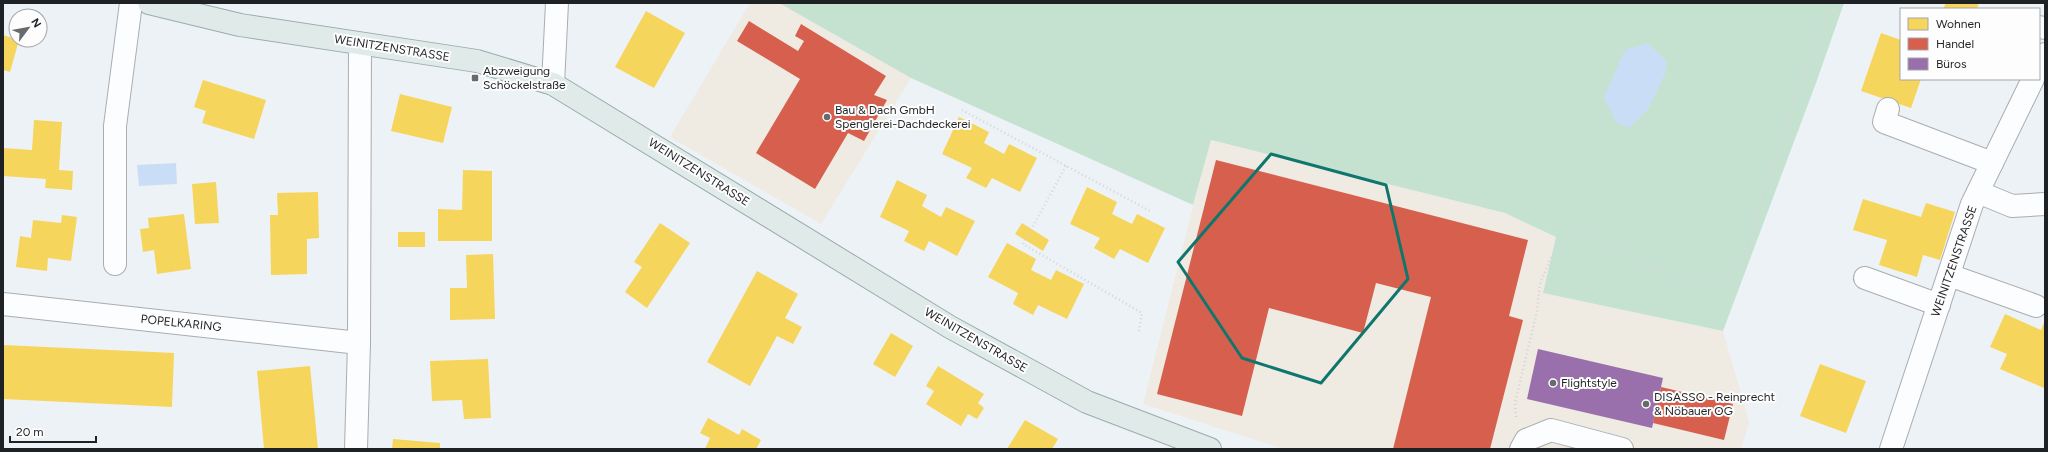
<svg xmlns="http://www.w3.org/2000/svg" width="2048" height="452" font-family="Figtree,sans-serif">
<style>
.commercial{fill:#efeae2}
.green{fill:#c5e2d1}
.water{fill:#c9def6}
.homes{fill:#f6d55c}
.shops{fill:#d6604d}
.offices{fill:#9970ab}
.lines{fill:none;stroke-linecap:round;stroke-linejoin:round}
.minor-casing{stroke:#a9adb1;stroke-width:24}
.major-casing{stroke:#99acab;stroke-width:24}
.path{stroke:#d4d4d6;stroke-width:2.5;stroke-dasharray:1 3;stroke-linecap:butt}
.minor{stroke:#fcfdfe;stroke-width:22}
.major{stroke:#dfeae9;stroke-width:22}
.marked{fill:none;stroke:#0f766e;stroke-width:3;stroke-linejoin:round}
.poi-dot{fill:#676b6e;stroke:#fdfdfd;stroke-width:1.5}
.labels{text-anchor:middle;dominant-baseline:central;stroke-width:4;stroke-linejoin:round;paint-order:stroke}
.street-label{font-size:12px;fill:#1f2225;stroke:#fdfdfd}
.poi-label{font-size:12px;fill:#1f2225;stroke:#fdfdfd;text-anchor:start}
</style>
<rect width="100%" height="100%" fill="#edf2f7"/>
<g class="commercial">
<path d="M750 3H779L911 78 821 224 670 137Z"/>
<path d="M1210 140 1505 213 1556 237 1543 293 1723 331 1749 422 1741 449H1284L1143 404Z"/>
</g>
<path class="green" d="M779 3H1844L1816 83 1723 331 1543 293 1556 237 1505 213 1211 140 1193 205 911 78Z"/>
<g class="water">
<path d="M1647 43 1666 60V71L1649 108 1629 128 1616 122 1604 97 1625 50Z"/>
<path d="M176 163 177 184 139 186 137 165Z"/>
</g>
<g class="homes">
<path d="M1946 3H1979L1977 9H1943Z"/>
<path d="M646 11 685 33 654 88 615 67Z"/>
<path d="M1881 33 1901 40V79H1921L1911 108 1861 91Z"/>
<path d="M3 35 19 40 10 72 3 70Z"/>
<path d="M203 80 266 100 254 139 202 123 206 111 194 107Z"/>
<path d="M400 94 452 107 443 143 391 131Z"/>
<path d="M959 117 989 132 984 143 1004 154 1009 144 1037 158 1020 192 992 178 986 188 966 178 972 168 942 154Z"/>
<path d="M34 120 62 122 59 170 73 171 72 190 45 188 46 179 3 176V148L32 150Z"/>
<path d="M463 170 492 171V241H438V209L462 210Z"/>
<path d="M897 180 927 195 922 206 941 217 946 207 975 221 957 256 929 241 924 251 904 241 909 231 880 217Z"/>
<path d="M216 182 219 223 195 224 192 184Z"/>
<path d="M1087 187 1117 202 1112 214 1132 224 1137 214 1165 228 1148 263 1120 249 1114 259 1094 248 1100 238 1070 224Z"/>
<path d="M318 192 319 238 307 239V274L271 275 270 215H278L277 193Z"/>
<path d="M1863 199 1921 217 1926 203 1955 212 1940 260 1923 255 1917 277 1879 265 1887 240 1853 230Z"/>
<path d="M184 214 191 269 157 274 154 250 143 252 140 229 149 228 148 218Z"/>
<path d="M62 215 77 217 71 261 48 258 47 271 16 267 20 236 31 238 33 220 61 223Z"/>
<path d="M660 223 690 243 647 308 625 292 642 267 634 262Z"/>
<path d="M1022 223 1049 240 1043 251 1015 234Z"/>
<rect x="398" y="232" width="27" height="15"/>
<path d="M1007 243 1036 259 1031 270 1051 280 1056 270 1084 284 1067 319 1038 305 1033 315 1013 304 1018 293 988 277Z"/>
<path d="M493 254 495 319 450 320V288H467L466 255Z"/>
<path d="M757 271 798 294 785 318 802 327 793 344 777 336 750 386 707 362Z"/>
<path d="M2005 314 2041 330 2045 320 2044 388 2000 369 2007 354 1990 347Z"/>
<path d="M891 333 913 346 895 377 873 364Z"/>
<path d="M3 345 174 353 172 407 3 399Z"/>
<path d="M488 359 491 418 464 419 462 400 432 401 430 361Z"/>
<path d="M1820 364 1866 381 1846 433 1800 416Z"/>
<path d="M310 366 318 449H264L257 371Z"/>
<path d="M938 366 984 394 978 403 984 408 977 419 968 414 961 426 926 404 934 391 926 386Z"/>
<path d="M708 418 739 435 742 429 761 440 756 449H705L710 438 700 433Z"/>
<path d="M1025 420 1058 439 1052 449H1007Z"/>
<path d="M393 439 440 443V449H392Z"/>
</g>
<g class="shops">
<path d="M749 21 798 51 804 41 795 36 801 24 886 76 874 95 887 100 864 141 848 133 815 189 756 153 800 79 737 41Z"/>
<path d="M1216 160 1528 240 1509 316 1523 320 1490 449H1393L1431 297 1376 283 1363 333 1269 308 1242 416 1157 394Z"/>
<path d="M1661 387 1733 404 1724 440 1653 423Z"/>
</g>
<path class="offices" d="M1538 349 1663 378 1652 428 1527 399Z"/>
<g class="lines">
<defs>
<g id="minor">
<path d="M2039 27 2045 28"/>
<path d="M2039 67 2045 54"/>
<path d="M553 84 557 3"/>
<path d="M1888 109 1884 122 1992 163"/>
<path d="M1978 192 2012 206 2045 204"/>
<path d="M115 264V126L131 3"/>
<path d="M1949 275 2036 306"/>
<path d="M1865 278 1939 305"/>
<path d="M3 304 359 343"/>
<path d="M356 449 359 343 360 44"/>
<path d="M1521 449 1526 440 1551 430 1622 449"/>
<path d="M1891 449 1972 204 2033 79"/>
</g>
<path id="major" d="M149 3 240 25 477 61 553 84 950 327 1087 402 1210 449"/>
</defs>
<use href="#minor" class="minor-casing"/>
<use href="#major" class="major-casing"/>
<g class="path">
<path d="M962 110 1152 212"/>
<path d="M1066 166 1023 244 1142 313 1139 331"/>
<path d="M1516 417 1515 403 1537 311 1540 284 1552 255 1567 237 1577 231 1604 239 1652 268 1695 278 1729 277 1743 262 1808 59 1835 3"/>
</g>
<use href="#minor" class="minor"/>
<use href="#major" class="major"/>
</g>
<path class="marked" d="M1271 154 1386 185 1408 279 1321 383 1242 358 1178 262Z"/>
<g class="poi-dot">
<rect x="471" y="74" width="8" height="8" rx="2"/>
<circle cx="827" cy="117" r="4"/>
<circle cx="1553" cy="383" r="4"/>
<circle cx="1646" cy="404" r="4"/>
</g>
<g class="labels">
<g class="street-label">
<text transform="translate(392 48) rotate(9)">WEINITZENSTRASSE</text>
<text transform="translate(699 172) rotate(32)">WEINITZENSTRASSE</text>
<text transform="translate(1954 261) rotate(-71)">WEINITZENSTRASSE</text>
<text transform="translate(181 323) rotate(6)">POPELKARING</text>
<text transform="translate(976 340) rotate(30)">WEINITZENSTRASSE</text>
</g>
<g class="poi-label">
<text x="483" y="71">Abzweigung<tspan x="483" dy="14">Schöckelstraße</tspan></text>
<text x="835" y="110">Bau &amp; Dach GmbH<tspan x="835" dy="14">Spenglerei-Dachdeckerei</tspan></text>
<text x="1561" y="383">Flightstyle</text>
<text x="1654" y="397">DISASSO - Reinprecht<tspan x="1654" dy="14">&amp; Nöbauer OG</tspan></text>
</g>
</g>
<rect width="2048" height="452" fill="none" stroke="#1f2225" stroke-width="8"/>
<rect x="1900" y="8" width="140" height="72" fill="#fdfdfd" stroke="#a4a5a7"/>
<rect x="1908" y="18" width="20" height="12" fill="#f6d55c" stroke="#a4a5a7"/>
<text x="1936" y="28" font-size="12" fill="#1f2225">Wohnen</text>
<rect x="1908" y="38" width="20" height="12" fill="#d6604d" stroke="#a4a5a7"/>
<text x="1936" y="48" font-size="12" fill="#1f2225">Handel</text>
<rect x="1908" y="58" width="20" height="12" fill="#9970ab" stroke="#a4a5a7"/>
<text x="1936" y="68" font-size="12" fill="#1f2225">Büros</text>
<g transform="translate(28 28) rotate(58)"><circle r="19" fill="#fdfdfd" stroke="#a4a5a7"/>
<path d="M0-3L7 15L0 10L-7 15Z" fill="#676b6e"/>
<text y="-6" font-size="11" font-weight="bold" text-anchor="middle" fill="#1f2225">N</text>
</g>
<path d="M10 436v6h86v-6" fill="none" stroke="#1f2225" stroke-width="2"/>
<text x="16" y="436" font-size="12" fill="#1f2225" stroke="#fdfdfd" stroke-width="3" paint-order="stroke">20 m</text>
</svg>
